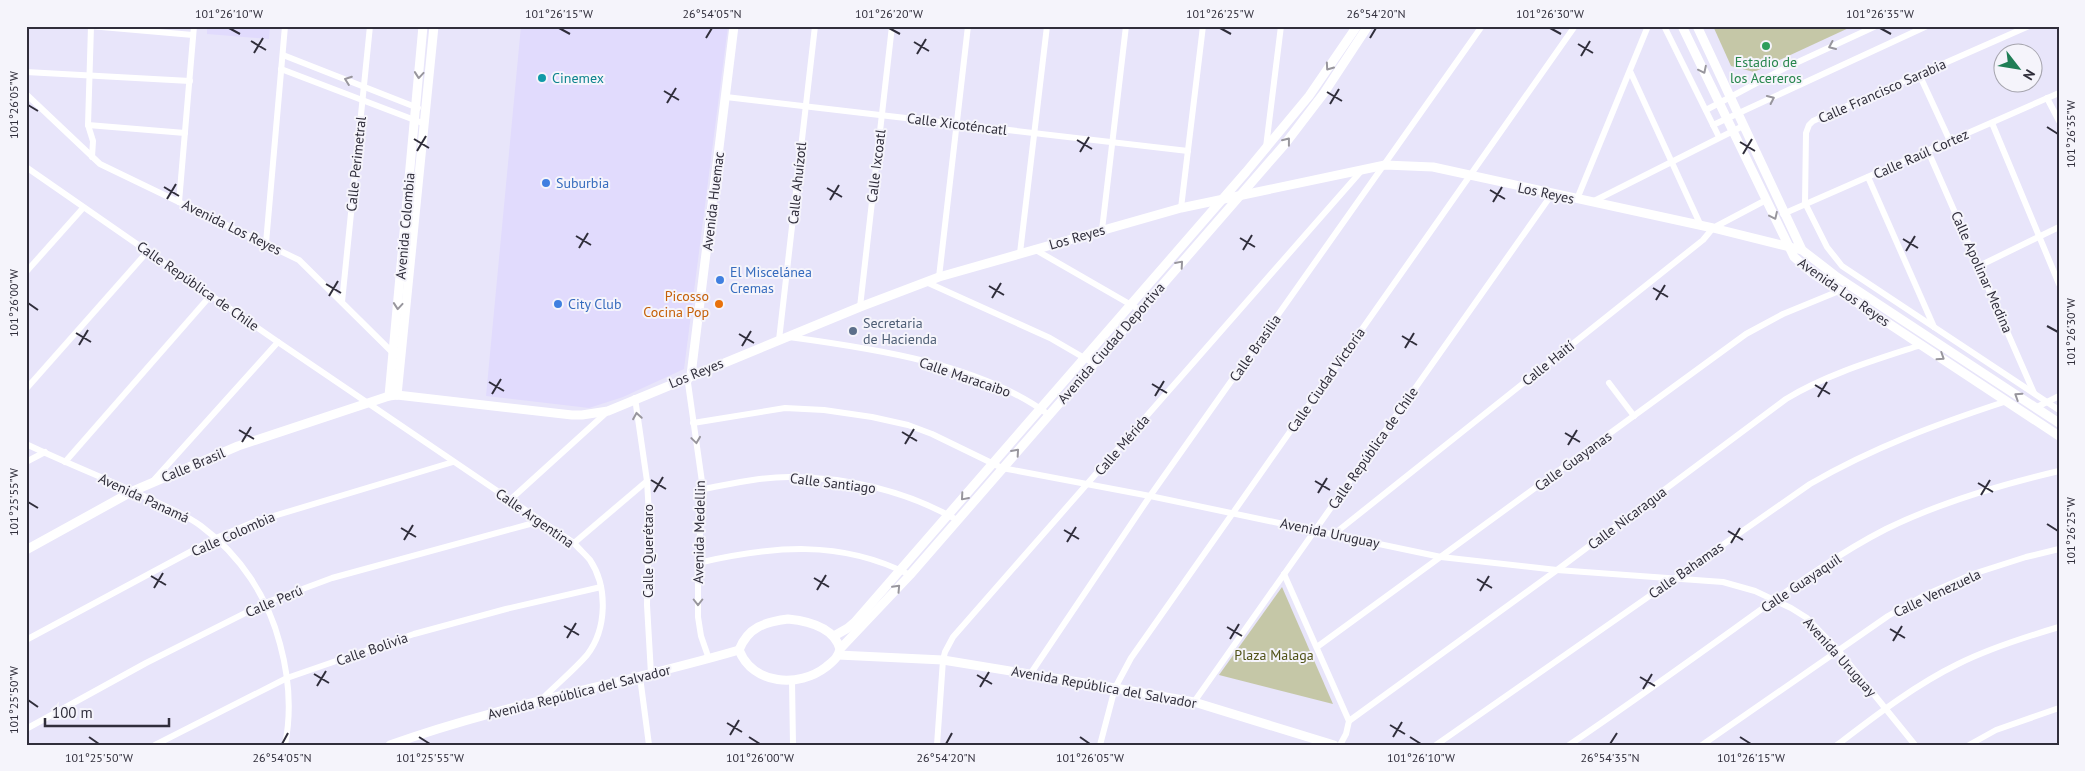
<svg xmlns="http://www.w3.org/2000/svg" width="2085" height="771" font-family="'PT Sans',sans-serif">
<style>
.built{fill:#e1dbfd}
.green{fill:#c5c7a7}
.lines{fill:none;stroke-linecap:round;stroke-linejoin:round}
.street{stroke:#fff;stroke-width:6}
.secondary{stroke:#fff;stroke-width:9}
.oneway{stroke:#98969d}
.ticks{fill:none;stroke:#302e3b;stroke-width:2}
.leisure-dot{fill:#2e9e5b;stroke:#f5f4fb;stroke-width:2}
.culture-dot{fill:#0f9aa8;stroke:#f5f4fb;stroke-width:2}
.shop-dot{fill:#3f7fe0;stroke:#f5f4fb;stroke-width:2}
.food-dot{fill:#e8710a;stroke:#f5f4fb;stroke-width:2}
.service-dot{fill:#5c6f8a;stroke:#f5f4fb;stroke-width:2}
.labels{text-anchor:middle;dominant-baseline:central;stroke-width:4;stroke-linejoin:round;paint-order:stroke}
.leisure-label{font-size:14px;fill:#27864d;stroke:#f5f4fb}
.culture-label{font-size:14px;fill:#0d838f;stroke:#f5f4fb;text-anchor:start}
.street-label{font-size:14px;fill:#302e3b;stroke:#f5f4fb}
.shop-label{font-size:14px;fill:#366cbe;stroke:#f5f4fb;text-anchor:start}
.food-label{font-size:14px;fill:#c56008;stroke:#f5f4fb;text-anchor:end}
.service-label{font-size:14px;fill:#4e5e75;stroke:#f5f4fb;text-anchor:start}
.park-label{font-size:14px;fill:#505217;stroke:#f5f4fb}
.neatline{fill:none;stroke:#302e3b;stroke-width:2}
.ticks-label{font-size:12px;text-anchor:middle;fill:#302e3b}
</style>
<rect width="100%" height="100%" fill="#e8e5fa"/>
<g class="built">
<path d="M207 26H270L269 39 207 34Z"/>
<path d="M521 26H728L684 369 623 397 589 408 486 396Z"/>
</g>
<g class="green">
<path d="M1713 26H1853L1754 72 1731 66Z"/>
<path d="M1282 587 1333 704 1219 675Z"/>
</g>
<g class="lines">
<g class="street">
<path d="M90 26 193 35"/>
<path d="M91 26 88 125 93 141 92 157"/>
<path d="M1664 26 1719 137"/>
<path d="M2029 26 1813 121 1809 125 1806 133 1805 203 1827 247 1842 266 2059 410"/>
<path d="M283 55 418 108"/>
<path d="M281 69 425 124"/>
<path d="M1630 71 1701 226"/>
<path d="M26 72 190 81"/>
<path d="M1919 74 1950 141"/>
<path d="M26 94 100 164 299 260 394 354"/>
<path d="M726 97 1188 151"/>
<path d="M2047 98 2059 121"/>
<path d="M1706 110 1785 68 1876 26"/>
<path d="M1992 123 2059 284"/>
<path d="M88 125 185 133"/>
<path d="M1713 125 1927 26"/>
<path d="M1266 147 1281 26"/>
<path d="M1928 151 2034 393"/>
<path d="M26 167 278 342 574 543C579 549 585 554 590 560 608 587 607 629 587 655 574 670 557 684 543 698"/>
<path d="M1868 177 1934 327"/>
<path d="M1577 199 1648 26"/>
<path d="M179 202 194 26"/>
<path d="M1592 202 1743 126"/>
<path d="M1181 208 1203 26"/>
<path d="M1783 214 2059 93"/>
<path d="M1102 230 1126 26"/>
<path d="M266 243 285 26"/>
<path d="M1034 249 1140 310"/>
<path d="M1020 253 1047 26"/>
<path d="M1979 266 2059 227"/>
<path d="M26 272 83 208"/>
<path d="M939 277 968 26"/>
<path d="M926 282 1050 338 1093 363"/>
<path d="M342 302 370 26"/>
<path d="M860 307 892 26"/>
<path d="M789 337C871 348 981 364 1049 415"/>
<path d="M779 340 815 26"/>
<path d="M690 376 688 383 703 489 698 563V617L701 636 709 659"/>
<path d="M1609 383 1634 416"/>
<path d="M26 389 148 251"/>
<path d="M635 398 647 481 649 514 647 605 651 674"/>
<path d="M2035 408 2059 396"/>
<path d="M693 423 785 408 824 410 872 417 908 425 932 434 1002 468 1150 496 1441 557 1557 570 1723 582 1755 591 1791 608 1807 618 1838 650 1915 745"/>
<path d="M26 444C66 463 107 479 148 498 166 507 185 514 201 526 240 555 268 597 280 644 289 677 292 710 285 745"/>
<path d="M26 462 45 452"/>
<path d="M65 462 211 295"/>
<path d="M153 481 278 342"/>
<path d="M703 489C731 484 760 477 789 477 847 477 907 491 957 520"/>
<path d="M510 500 607 412"/>
<path d="M1334 534 1703 240 1713 228 1766 200"/>
<path d="M574 543 647 481"/>
<path d="M698 563C772 546 840 539 910 575"/>
<path d="M1284 574 1349 721 1346 734 1340 745"/>
<path d="M26 640 216 538 254 522 453 462"/>
<path d="M1317 647 1746 334 1783 314 1839 291"/>
<path d="M1031 673 1150 496 1482 26"/>
<path d="M640 677 649 745"/>
<path d="M792 681 793 745"/>
<path d="M1194 702 1552 194"/>
<path d="M1349 721 1557 570 1786 399C1827 374 1875 360 1921 345"/>
<path d="M26 729 146 663 265 603 332 578 541 521"/>
<path d="M155 745 287 678 414 634 506 609 601 587"/>
<path d="M937 745 943 660 945 652 953 637 1363 169"/>
<path d="M1100 745 1115 688 1131 658 1575 26"/>
<path d="M1436 745 1810 484C1874 447 1937 424 2007 401"/>
<path d="M1569 745C1631 703 1692 659 1752 616 1795 585 1839 553 1886 529 1941 502 1999 485 2059 471"/>
<path d="M1702 745 1888 616 1923 596 1973 574 2026 557 2059 549"/>
<path d="M1837 745C1875 716 1915 685 1958 664 1990 648 2025 637 2059 627"/>
<path d="M1969 745 1996 730 2059 708"/>
</g>
<g class="secondary">
<path d="M1682 26 1794 257 1812 273 2059 436"/>
<path d="M1697 26 1802 250 1837 277 2059 423"/>
<path d="M691 375 734 26"/>
<path d="M397 395 434 26"/>
<path d="M389 396 423 26"/>
<path d="M26 550 133 491 238 446 389 396 397 395 572 415H582L608 411 860 307 939 277 1181 208 1385 165 1433 167 1713 228 1802 250"/>
<path d="M788 619C808 621 834 627 840 649 838 658 833 661 826 667 799 688 753 685 739 650 748 627 765 622 788 619Z"/>
<path d="M834 636 848 628 855 622 1246 172 1309 96 1357 26"/>
<path d="M840 649 910 575 1285 144 1324 93 1368 26"/>
<path d="M838 655 943 660 1115 688 1194 702 1334 745"/>
<path d="M390 745C504 704 623 684 739 650"/>
</g>
</g>
<defs><path id="oneway-chevron" d="M-2-3.5L2.5 0L-2 3.5" fill="none" stroke-width="1.6" stroke-linecap="round" stroke-linejoin="round" transform="scale(1.25)"/></defs>
<g class="oneway">
<use href="#oneway-chevron" transform="translate(1832 46) rotate(156)"/>
<use href="#oneway-chevron" transform="translate(1329 67) rotate(125)"/>
<use href="#oneway-chevron" transform="translate(1703 70) rotate(64)"/>
<use href="#oneway-chevron" transform="translate(419 75) rotate(95)"/>
<use href="#oneway-chevron" transform="translate(348 80) rotate(-160)"/>
<use href="#oneway-chevron" transform="translate(1771 99) rotate(-25)"/>
<use href="#oneway-chevron" transform="translate(1287 141) rotate(-52)"/>
<use href="#oneway-chevron" transform="translate(1774 216) rotate(65)"/>
<use href="#oneway-chevron" transform="translate(1180 264) rotate(-49)"/>
<use href="#oneway-chevron" transform="translate(398 306) rotate(95)"/>
<use href="#oneway-chevron" transform="translate(1941 357) rotate(33)"/>
<use href="#oneway-chevron" transform="translate(2018 396) rotate(-147)"/>
<use href="#oneway-chevron" transform="translate(637 416) rotate(-99)"/>
<use href="#oneway-chevron" transform="translate(696 440) rotate(82)"/>
<use href="#oneway-chevron" transform="translate(1016 452) rotate(-49)"/>
<use href="#oneway-chevron" transform="translate(964 497) rotate(131)"/>
<use href="#oneway-chevron" transform="translate(897 588) rotate(-47)"/>
<use href="#oneway-chevron" transform="translate(698 602) rotate(90)"/>
</g>
<path class="ticks" d="M229 28 240 34M559 28 570 34M889 28 900 34M1220 28 1231 34M1550 28 1561 34M1880 28 1891 34M706 38 712 28M1370 38 1376 28M251 41 266 50M914 42 929 51M1578 44 1593 53M254 53 263 38M917 54 926 39M1581 56 1590 41M664 91 679 100M1327 92 1342 101M667 103 676 88M1330 104 1339 89M28 105 38 111M2047 127 2058 134M414 139 429 148M1077 140 1092 149M1740 142 1755 151M417 151 426 136M1080 152 1089 137M1743 154 1752 139M164 187 179 196M827 188 842 197M1490 190 1505 199M167 199 176 184M830 200 839 185M1493 202 1502 187M576 236 591 245M1240 238 1255 247M1903 239 1918 248M579 248 588 233M1243 250 1252 235M1906 251 1915 236M326 284 341 293M989 286 1004 295M1653 288 1668 297M329 296 338 281M992 298 1001 283M1656 300 1665 285M28 303 38 310M2047 326 2058 332M76 333 91 342M739 334 754 343M1402 336 1417 345M79 345 88 330M742 346 751 331M1405 348 1414 333M489 382 504 391M1152 384 1167 393M1815 385 1830 394M492 394 501 379M1155 396 1164 381M1818 397 1827 382M239 430 254 439M902 432 917 441M1565 433 1580 442M242 442 251 427M905 444 914 429M1568 445 1577 430M651 480 666 489M1315 481 1330 490M1978 483 1993 492M654 492 663 477M1318 493 1327 478M1981 495 1990 480M28 502 38 508M2047 524 2058 531M401 528 416 537M1064 530 1079 539M1728 531 1743 540M404 540 413 525M1067 542 1076 527M1731 543 1740 528M151 576 166 585M814 578 829 587M1477 579 1492 588M154 588 163 573M817 590 826 575M1480 591 1489 576M564 626 579 635M1227 627 1242 636M1890 629 1905 638M567 638 576 623M1230 639 1239 624M1893 641 1902 626M314 674 329 683M977 675 992 684M1640 677 1655 686M317 686 326 671M980 687 989 672M1643 689 1652 674M28 700 38 707M727 723 742 732M1390 725 1405 734M730 735 739 720M89 737 99 744M419 737 430 744M749 737 760 744M1080 737 1090 744M1393 737 1402 722M1410 737 1421 744M1740 737 1751 744M282 744 288 733M946 744 952 733M1610 744 1617 733"/>
<circle class="leisure-dot" cx="1766" cy="46" r="5"/>
<circle class="culture-dot" cx="542" cy="78" r="5"/>
<g class="shop-dot">
<circle cx="546" cy="183" r="5"/>
<circle cx="720" cy="280" r="5"/>
<circle cx="558" cy="304" r="5"/>
</g>
<circle class="food-dot" cx="719" cy="304" r="5"/>
<circle class="service-dot" cx="853" cy="331" r="5"/>
<g class="labels">
<g class="leisure-label">
<text x="1766" y="62">Estadio de<tspan x="1766" dy="16">los Acereros</tspan></text>
</g>
<g class="culture-label">
<text x="552" y="78">Cinemex</text>
</g>
<g class="street-label">
<text transform="translate(1882 91) rotate(-24)">Calle Francisco Sarabia</text>
<text transform="translate(957 124) rotate(7)">Calle Xicoténcatl</text>
<text transform="translate(1921 154) rotate(-24)">Calle Raúl Cortez</text>
<text transform="translate(356 164) rotate(-84)">Calle Perimetral</text>
<text transform="translate(876 166) rotate(-83)">Calle Ixcoatl</text>
<text transform="translate(797 183) rotate(-84)">Calle Ahuízotl</text>
<text transform="translate(1546 193) rotate(12)">Los Reyes</text>
<text transform="translate(713 201) rotate(-83)">Avenida Huemac</text>
<text transform="translate(405 226) rotate(-85)">Avenida Colombia</text>
<text transform="translate(232 227) rotate(26)">Avenida Los Reyes</text>
<text transform="translate(1077 237) rotate(-16)">Los Reyes</text>
<text transform="translate(1982 272) rotate(66)">Calle Apolinar Medina</text>
<text transform="translate(198 286) rotate(35)">Calle República de Chile</text>
<text transform="translate(1844 292) rotate(35)">Avenida Los Reyes</text>
<text transform="translate(1111 343) rotate(-49)">Avenida Ciudad Deportiva</text>
<text transform="translate(1255 348) rotate(-55)">Calle Brasilia</text>
<text transform="translate(1548 363) rotate(-39)">Calle Haití</text>
<text transform="translate(696 373) rotate(-22)">Los Reyes</text>
<text transform="translate(965 377) rotate(19)">Calle Maracaibo</text>
<text transform="translate(1326 380) rotate(-55)">Calle Ciudad Victoria</text>
<text transform="translate(1122 445) rotate(-49)">Calle Mérida</text>
<text transform="translate(1373 448) rotate(-55)">Calle República de Chile</text>
<text transform="translate(1573 461) rotate(-36)">Calle Guayanas</text>
<text transform="translate(193 465) rotate(-23)">Calle Brasil</text>
<text transform="translate(833 483) rotate(7)">Calle Santiago</text>
<text transform="translate(144 498) rotate(25)">Avenida Panamá</text>
<text transform="translate(535 518) rotate(35)">Calle Argentina</text>
<text transform="translate(1627 518) rotate(-37)">Calle Nicaragua</text>
<text transform="translate(699 532) rotate(-89)">Avenida Medellin</text>
<text transform="translate(1330 533) rotate(12)">Avenida Uruguay</text>
<text transform="translate(233 534) rotate(-24)">Calle Colombia</text>
<text transform="translate(648 551) rotate(-90)">Calle Querétaro</text>
<text transform="translate(1686 570) rotate(-35)">Calle Bahamas</text>
<text transform="translate(1801 583) rotate(-34)">Calle Guayaquil</text>
<text transform="translate(1937 593) rotate(-25)">Calle Venezuela</text>
<text transform="translate(274 601) rotate(-23)">Calle Perú</text>
<text transform="translate(372 649) rotate(-19)">Calle Bolivia</text>
<text transform="translate(1840 657) rotate(48)">Avenida Uruguay</text>
<text transform="translate(1104 687) rotate(10)">Avenida República del Salvador</text>
<text transform="translate(579 692) rotate(-14)">Avenida República del Salvador</text>
</g>
<g class="shop-label">
<text x="556" y="183">Suburbia</text>
<text x="730" y="272">El Miscelánea<tspan x="730" dy="16">Cremas</tspan></text>
<text x="568" y="304">City Club</text>
</g>
<g class="food-label">
<text x="709" y="296">Picosso<tspan x="709" dy="16">Cocina Pop</tspan></text>
</g>
<g class="service-label">
<text x="863" y="323">Secretaria<tspan x="863" dy="16">de Hacienda</tspan></text>
</g>
<g class="park-label">
<text x="1274" y="655">Plaza Malaga</text>
</g>
</g>
<rect width="2085" height="771" fill="none" stroke="#f5f4fb" stroke-width="55"/>
<g transform="translate(2018 68) rotate(121)"><circle r="24" fill="#f5f4fb" stroke="#a6a5ae"/>
<path d="M0-4L9 19L0 12L-9 19Z" fill="#1f7e55"/>
<text y="-8" font-size="14" font-weight="bold" text-anchor="middle" fill="#302e3b">N</text>
</g>
<path d="M45 718v8h124v-8" fill="none" stroke="#302e3b" stroke-width="2.5"/>
<text x="52" y="718" font-size="15" fill="#302e3b" stroke="#f5f4fb" stroke-width="4" paint-order="stroke">100 m</text>
<rect x="28" y="28" width="2030" height="716" class="neatline"/>
<g class="ticks-label">
<text x="229" y="18">101°26'10"W</text>
<text x="559" y="18">101°26'15"W</text>
<text x="712" y="18">26°54'05"N</text>
<text x="889" y="18">101°26'20"W</text>
<text x="1220" y="18">101°26'25"W</text>
<text x="1376" y="18">26°54'20"N</text>
<text x="1550" y="18">101°26'30"W</text>
<text x="1880" y="18">101°26'35"W</text>
<text transform="translate(14 105) rotate(-90)" y="4">101°26'05"W</text>
<text transform="translate(2071 134) rotate(-90)" y="4">101°26'35"W</text>
<text transform="translate(14 303) rotate(-90)" y="4">101°26'00"W</text>
<text transform="translate(2071 332) rotate(-90)" y="4">101°26'30"W</text>
<text transform="translate(14 502) rotate(-90)" y="4">101°25'55"W</text>
<text transform="translate(2071 531) rotate(-90)" y="4">101°26'25"W</text>
<text transform="translate(14 700) rotate(-90)" y="4">101°25'50"W</text>
<text x="99" y="762">101°25'50"W</text>
<text x="282" y="762">26°54'05"N</text>
<text x="430" y="762">101°25'55"W</text>
<text x="760" y="762">101°26'00"W</text>
<text x="946" y="762">26°54'20"N</text>
<text x="1090" y="762">101°26'05"W</text>
<text x="1421" y="762">101°26'10"W</text>
<text x="1610" y="762">26°54'35"N</text>
<text x="1751" y="762">101°26'15"W</text>
</g>
</svg>
